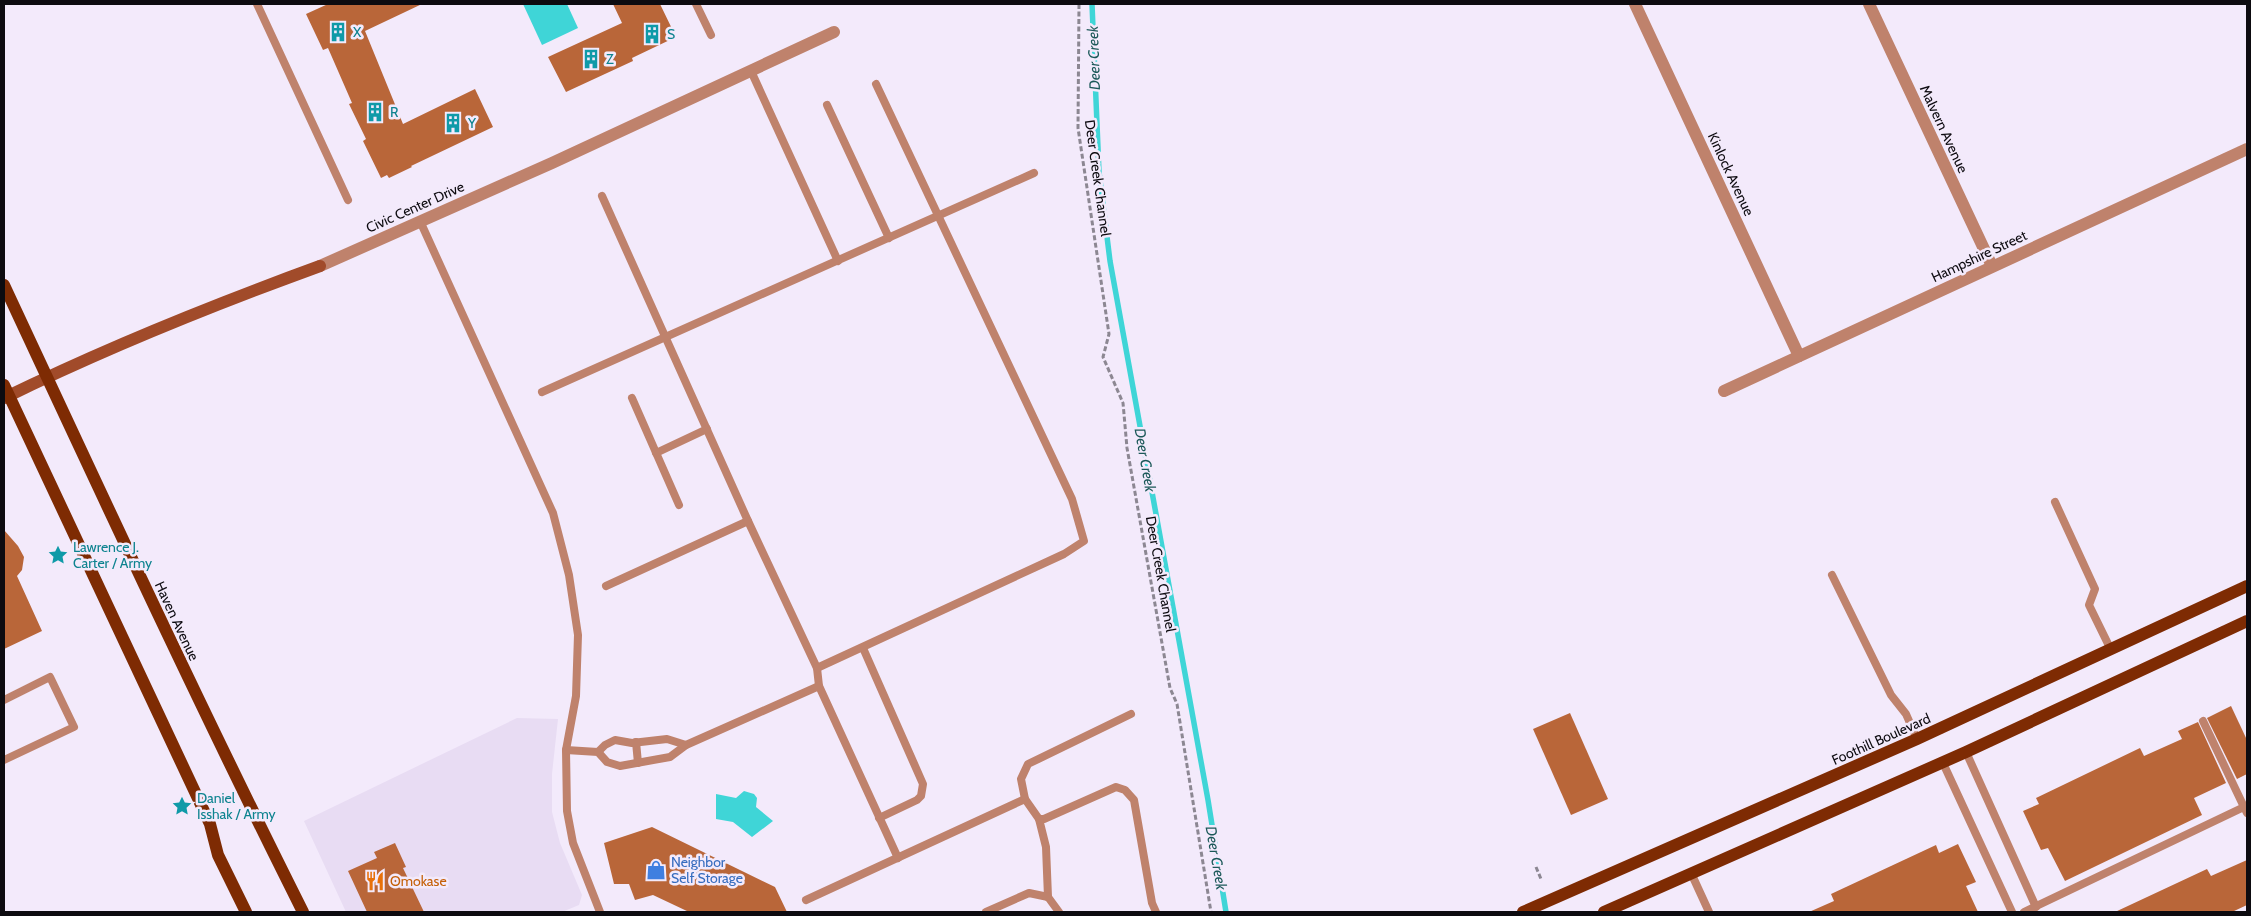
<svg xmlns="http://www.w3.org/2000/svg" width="2251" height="916" font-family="Cabin,sans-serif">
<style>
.built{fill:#e8dcf3}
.water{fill:#3fd5d7}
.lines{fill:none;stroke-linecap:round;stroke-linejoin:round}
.stream{stroke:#3fd5d7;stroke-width:5.5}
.building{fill:#b96639}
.path{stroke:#8c8792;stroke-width:3;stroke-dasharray:5 2.5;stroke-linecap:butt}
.lane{stroke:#bf826c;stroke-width:8}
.street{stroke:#bf826c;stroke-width:12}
.secondary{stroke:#a14b2a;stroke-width:12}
.primary{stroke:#7e2b03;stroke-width:12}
.labels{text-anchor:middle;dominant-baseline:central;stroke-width:5;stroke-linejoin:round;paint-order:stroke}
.culture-label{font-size:14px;fill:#0d838f;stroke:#f3eafb;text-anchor:start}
.street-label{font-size:14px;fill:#0d0b10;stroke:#f3eafb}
.shop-label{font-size:14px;fill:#366cbe;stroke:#f3eafb;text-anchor:start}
.food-label{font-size:14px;fill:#c56008;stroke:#f3eafb;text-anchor:start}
.water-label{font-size:15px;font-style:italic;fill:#1b5858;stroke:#f3eafb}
</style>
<rect width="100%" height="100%" fill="#f3eafb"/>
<path class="built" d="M517 718 558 719 552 774V812L560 843 582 895 579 905 562 912H346L304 821Z"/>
<g class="water">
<path d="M523 4H567L578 28 542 45Z"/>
<path d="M744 791 754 794 757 798 756 807 773 821 752 837 733 822 716 819V794L736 798Z"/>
</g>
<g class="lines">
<path class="stream" d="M1092 4 1099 172 1110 261 1208 800 1226 912"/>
</g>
<g class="building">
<path d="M328 4H422L365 31 403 124 475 89 493 127 411 166 412 167 389 178 387 175 381 178 363 141 366 139 349 104 352 103 328 48 323 50 306 14Z"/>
<path d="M613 4H660L676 37 632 58 633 61 566 92 548 57 622 23Z"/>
<path d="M4 530 18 546 24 557 22 570 17 576 42 631 4 649Z"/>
<path d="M2231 706 2247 740V774L2237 779 2207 718Z"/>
<path d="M1570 713 1608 799 1571 815 1533 729Z"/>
<path d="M2198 722 2226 783 2194 798 2202 815 2065 881 2048 848 2041 850 2023 811 2039 804 2036 798 2140 748 2144 756 2182 739 2178 731Z"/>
<path d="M652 827 775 887 787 912H689L653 895 635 900 629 884H614L604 843Z"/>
<path d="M395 843 406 867 403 868 424 912H367L348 871 377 858 374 852Z"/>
<path d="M1958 844 1976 882 1966 886 1978 912H1809L1834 901 1831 894 1936 845 1939 853Z"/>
<path d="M2247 860V905L2232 912H2115L2207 869 2211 876Z"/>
</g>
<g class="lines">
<g class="path">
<path d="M1079 4 1078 128 1109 334 1103 357 1123 403 1127 448 1170 688 1177 704 1211 912"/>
<path d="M1536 867 1541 879"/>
</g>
<g class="lane">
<path d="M257 4 348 200"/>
<path d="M696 4 711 35"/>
<path d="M751 71 838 261"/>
<path d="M827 105 889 238"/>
<path d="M602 196 748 521 817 668 819 686 898 858"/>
<path d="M420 221 553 513 569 575 578 635 576 696 566 750 567 811 573 843 600 912"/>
<path d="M542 392 1034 173"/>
<path d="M632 398 679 505"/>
<path d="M656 453 707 429"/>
<path d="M2055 502 2095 589 2089 605 2111 650"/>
<path d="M1832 575 1891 695 1906 714 1917 739"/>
<path d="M606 586 748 521"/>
<path d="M863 648 923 784 921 796 917 800 879 818"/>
<path d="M817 668 1064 554 1084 541 1072 499 876 84"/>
<path d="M4 700 50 677 74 727 4 760"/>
<path d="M1131 714 1028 764 1021 779 1025 799 1039 819H1044L1116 787 1125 790 1134 800 1152 903 1156 912"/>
<path d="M2203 721 2244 807"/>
<path d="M636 742 638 763"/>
<path d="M566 750 598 752 607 762 620 766 670 757 686 745 819 686"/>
<path d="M598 752 605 745 615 740 632 743 667 739 686 745"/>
<path d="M1966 752 2036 907"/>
<path d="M1943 763 2012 912"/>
<path d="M1039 819 1046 847 1048 897"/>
<path d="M1692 875 1709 912"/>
<path d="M806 900 1025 799"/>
<path d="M986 912 1029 893 1048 897 1059 912"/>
<path d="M2024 912 2244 807 2247 813"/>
</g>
<g class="street">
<path d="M1635 4 1799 356"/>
<path d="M1869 4 1992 266"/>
<path d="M320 266 552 163 834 32"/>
<path d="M1724 391 2247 149"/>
</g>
<path class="secondary" d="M4 398C106 348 213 305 320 266"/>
<g class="primary">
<path d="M4 285C102 495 199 705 303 912"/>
<path d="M4 385 210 824 218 855 246 912"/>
<path d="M1523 912 1917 739 2247 586"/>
<path d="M1604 912 1966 752 2247 621"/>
</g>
</g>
<defs>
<symbol id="building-bare" viewBox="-9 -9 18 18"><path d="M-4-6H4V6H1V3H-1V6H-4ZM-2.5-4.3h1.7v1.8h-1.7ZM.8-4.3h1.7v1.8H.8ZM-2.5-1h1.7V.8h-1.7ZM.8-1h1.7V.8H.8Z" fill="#0f9aa8" stroke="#f3eafb" stroke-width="2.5" paint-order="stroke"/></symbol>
<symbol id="sight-bare" viewBox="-9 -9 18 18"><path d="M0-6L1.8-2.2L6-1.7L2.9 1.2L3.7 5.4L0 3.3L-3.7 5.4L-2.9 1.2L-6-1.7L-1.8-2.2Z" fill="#0f9aa8" stroke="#f3eafb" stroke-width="2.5" paint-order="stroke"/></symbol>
<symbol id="shop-bare" viewBox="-9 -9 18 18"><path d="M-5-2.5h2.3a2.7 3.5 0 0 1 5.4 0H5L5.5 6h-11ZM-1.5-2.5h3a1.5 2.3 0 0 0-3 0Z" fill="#3f7fe0" stroke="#f3eafb" stroke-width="2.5" paint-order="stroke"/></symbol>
<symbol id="restaurant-bare" viewBox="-9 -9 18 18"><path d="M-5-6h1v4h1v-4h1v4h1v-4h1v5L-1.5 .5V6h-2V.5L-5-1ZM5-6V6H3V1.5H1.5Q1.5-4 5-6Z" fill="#e8710a" stroke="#f3eafb" stroke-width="2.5" paint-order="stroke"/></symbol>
</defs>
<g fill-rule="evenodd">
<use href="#building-bare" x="324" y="18" width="28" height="28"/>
<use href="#building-bare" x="638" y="20" width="28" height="28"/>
<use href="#building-bare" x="577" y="45" width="28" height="28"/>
<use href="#building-bare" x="361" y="98" width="28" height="28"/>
<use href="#building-bare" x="439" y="109" width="28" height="28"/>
<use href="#sight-bare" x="44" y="541" width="28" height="28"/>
<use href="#sight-bare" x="168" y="792" width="28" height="28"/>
<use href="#shop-bare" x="642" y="856" width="28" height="28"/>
<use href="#restaurant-bare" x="361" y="867" width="28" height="28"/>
</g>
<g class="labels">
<g class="culture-label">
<text x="353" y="32">X</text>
<text x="667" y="34">S</text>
<text x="606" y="59">Z</text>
<text x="390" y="112">R</text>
<text x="468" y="123">Y</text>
<text x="73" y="547">Lawrence J.<tspan x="73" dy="16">Carter / Army</tspan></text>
<text x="197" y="798">Daniel<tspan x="197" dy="16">Isshak / Army</tspan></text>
</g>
<g class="street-label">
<text transform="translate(1944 129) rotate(65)">Malvern Avenue</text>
<text transform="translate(1731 174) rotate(65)">Kinlock Avenue</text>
<text transform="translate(1098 178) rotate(82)">Deer Creek Channel</text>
<text transform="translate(415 207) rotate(-24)">Civic Center Drive</text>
<text transform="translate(1979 256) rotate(-25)">Hampshire Street</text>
<text transform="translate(1161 574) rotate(80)">Deer Creek Channel</text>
<text transform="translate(177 621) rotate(65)">Haven Avenue</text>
<text transform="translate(1881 739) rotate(-24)">Foothill Boulevard</text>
</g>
<g class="shop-label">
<text x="671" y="862">Neighbor<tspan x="671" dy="16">Self Storage</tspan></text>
</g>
<g class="food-label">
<text x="390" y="881">Omokase</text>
</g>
<g class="water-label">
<text transform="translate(1094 58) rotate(-92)">Deer Creek</text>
<text transform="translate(1145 460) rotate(80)">Deer Creek</text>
<text transform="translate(1216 858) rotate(80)">Deer Creek</text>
</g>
</g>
<rect width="2251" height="916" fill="none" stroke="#0d0b10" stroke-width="10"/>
</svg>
